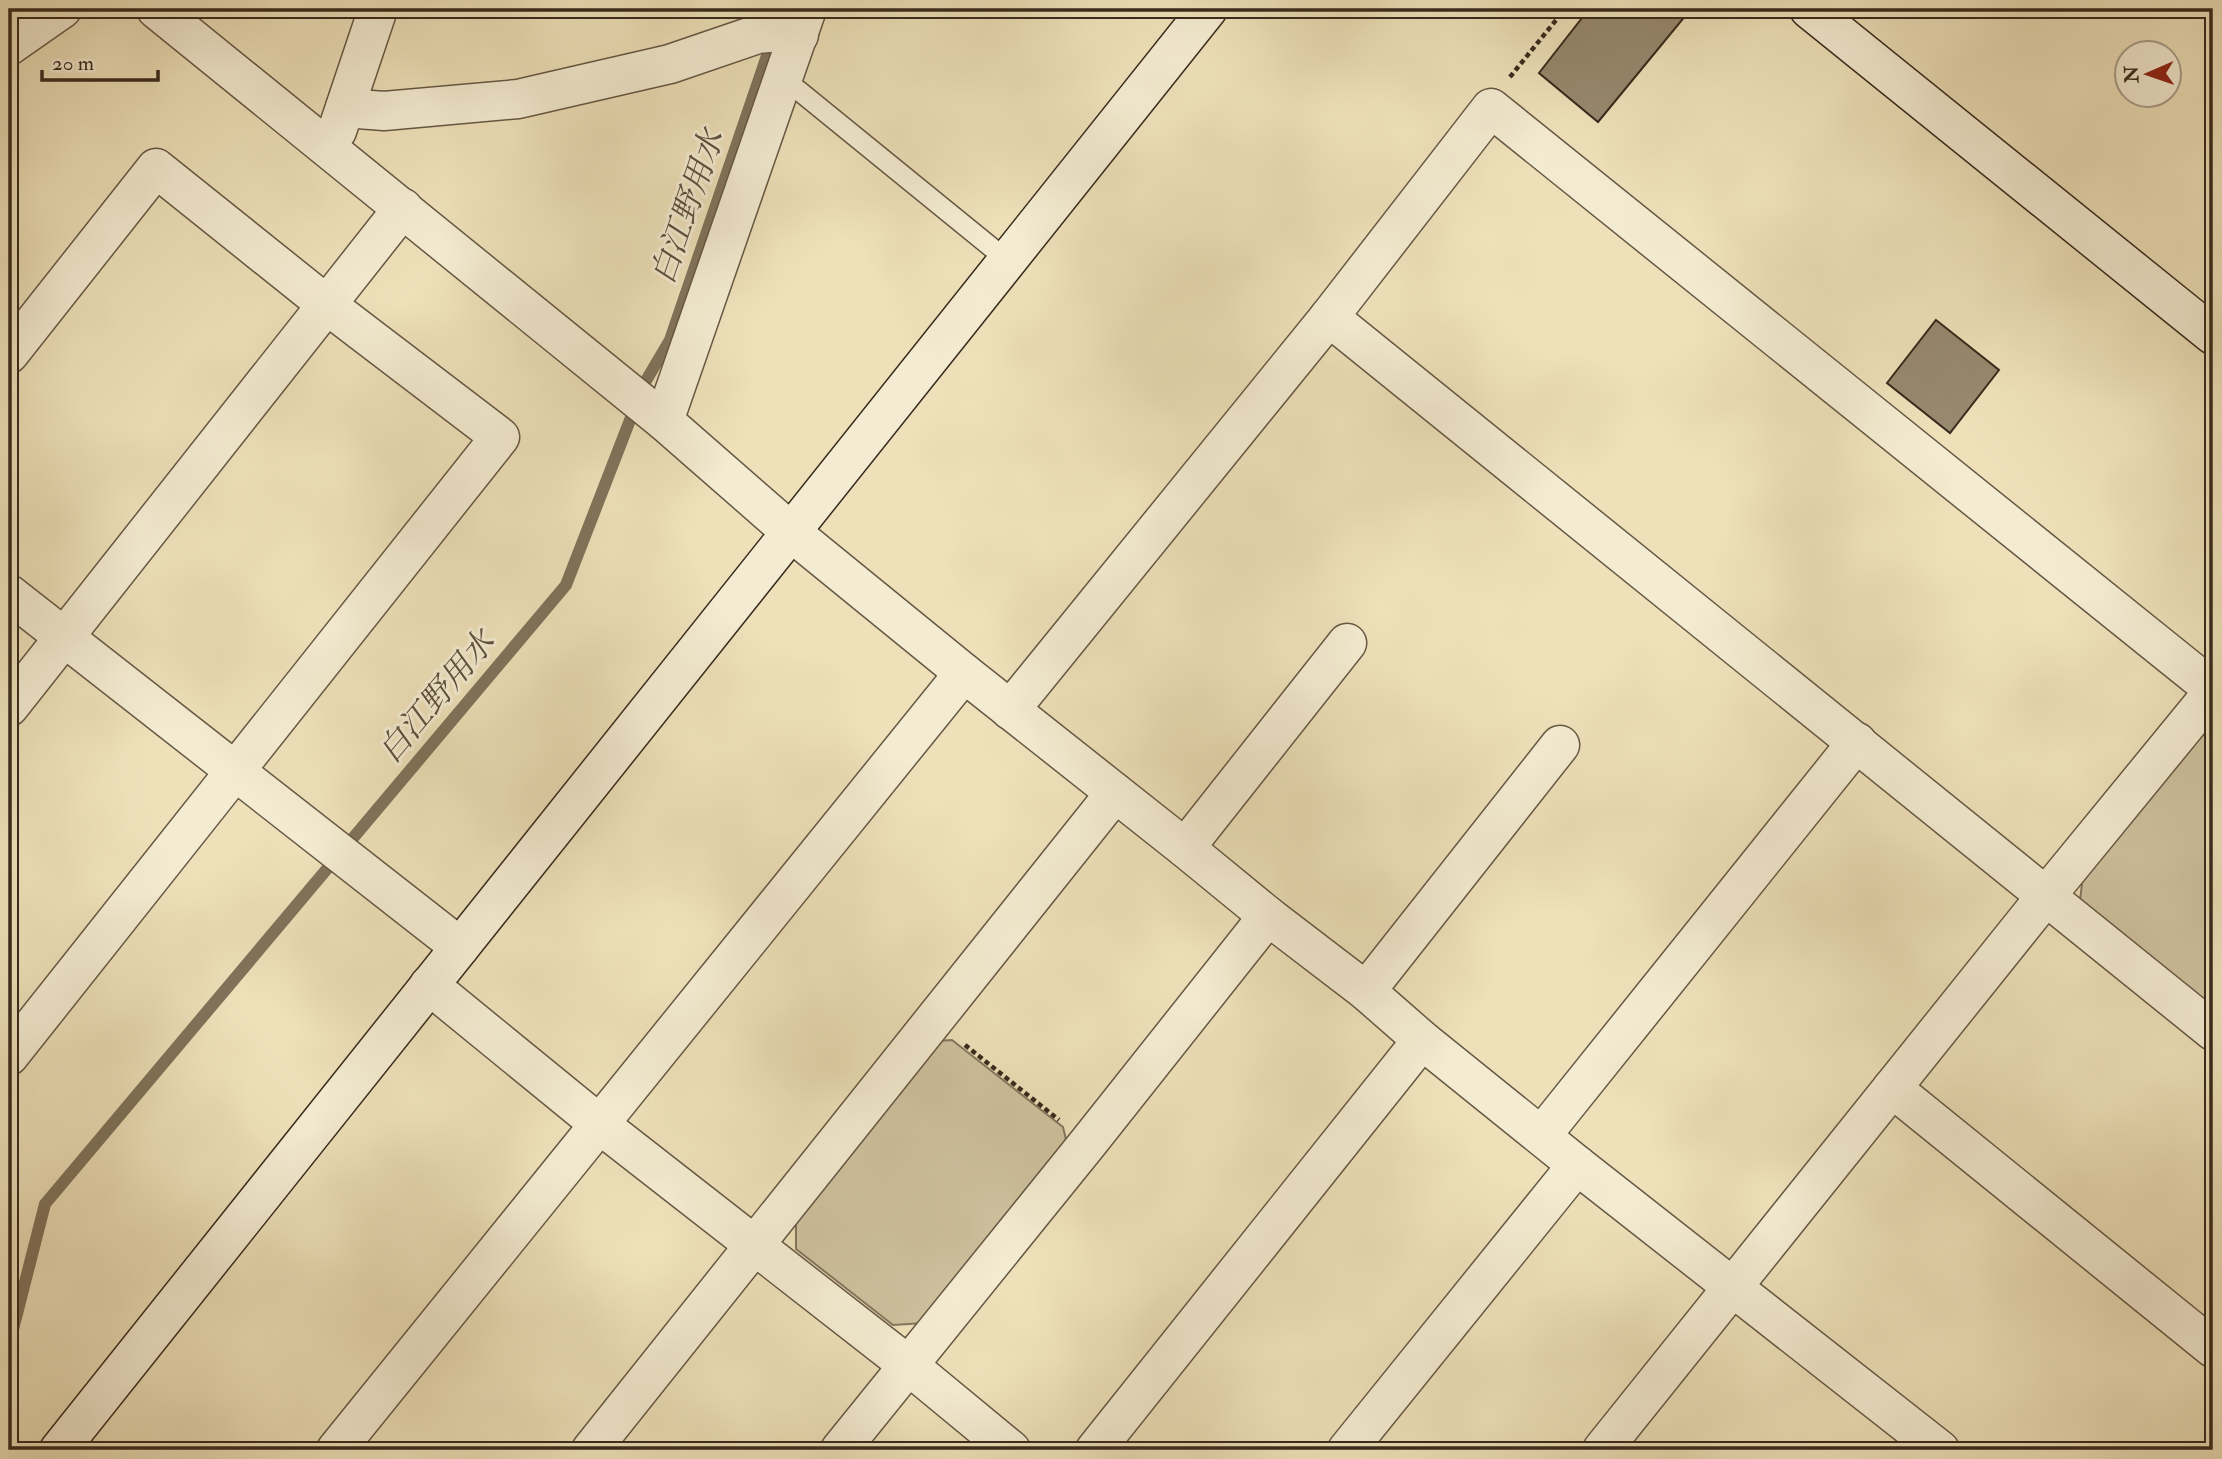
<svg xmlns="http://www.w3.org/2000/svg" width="2222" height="1459" font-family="'IM FELL Double Pica','Noto Serif JP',serif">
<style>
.green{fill:#cfc29f;stroke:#84765e;stroke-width:2}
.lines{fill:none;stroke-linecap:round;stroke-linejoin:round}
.stream{stroke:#80735b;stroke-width:12}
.building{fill:#97896f;stroke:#382a1d;stroke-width:2}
.lane-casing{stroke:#665844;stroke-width:22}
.street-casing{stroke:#665844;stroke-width:41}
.secondary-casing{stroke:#382a1d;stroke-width:41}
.path{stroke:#382a1d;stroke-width:4.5;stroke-dasharray:5 3.5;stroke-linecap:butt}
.lane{stroke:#f4ecd2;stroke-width:19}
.street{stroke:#f4ecd2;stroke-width:38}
.secondary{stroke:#f4ecd2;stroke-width:38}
.labels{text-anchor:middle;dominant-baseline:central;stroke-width:6;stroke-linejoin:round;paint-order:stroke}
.water-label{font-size:32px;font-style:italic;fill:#5c4e3c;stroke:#f4ecd2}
</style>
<rect width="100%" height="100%" fill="#eee1ba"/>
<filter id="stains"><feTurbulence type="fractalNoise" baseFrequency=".00286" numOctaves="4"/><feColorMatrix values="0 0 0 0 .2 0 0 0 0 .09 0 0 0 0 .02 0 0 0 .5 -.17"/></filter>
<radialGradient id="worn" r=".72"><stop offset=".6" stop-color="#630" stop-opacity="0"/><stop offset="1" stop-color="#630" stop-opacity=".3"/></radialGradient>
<g class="green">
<path d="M2213 718V1009L2080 900 2083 876Z"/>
<path d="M952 1040 1063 1127 1068 1148 925 1323 893 1325 796 1249V1219L936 1041Z"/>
</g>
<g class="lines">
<path class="stream" d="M9 1345 45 1204 566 585 644 384 670 340 783 9"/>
</g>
<g class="building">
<path d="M1589 9H1691L1598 122 1539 73Z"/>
<path d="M1936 320 1999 370 1950 433 1887 383Z"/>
</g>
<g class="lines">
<defs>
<path id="lane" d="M781 85 798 90 1007 260"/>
<g id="street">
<path d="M156 9 664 421"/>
<path d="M807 9 664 421 791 532 964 673 1185 848 1268 916 1366 991 1422 1040 1577 1165 1940 1450"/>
<path d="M9 46 62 9"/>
<path d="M345 108 384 111 518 99 670 64 758 34 790 31 799 35"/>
<path d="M337 131 378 9"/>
<path d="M1329 317 2213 1031"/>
<path d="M9 354 156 168 327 305 500 437 9 1056"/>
<path d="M9 594 460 947"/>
<path d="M9 707 403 208"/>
<path d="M1010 710 1329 317 1491 108 2213 689"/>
<path d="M1185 848 1347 643"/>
<path d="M429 985 598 1123 908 1365 1011 1450"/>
<path d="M1366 991 1560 745"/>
<path d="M1892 1088 2213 1348"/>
<path d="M1542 1135 1857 742"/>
<path d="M336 1450 964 673"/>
<path d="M591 1450 1115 793"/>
<path d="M840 1450 1088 1143 1268 916"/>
<path d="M1095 1450 1422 1040"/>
<path d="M1347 1450 1577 1165"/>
<path d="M1602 1450 2046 896 2213 692"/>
</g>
<g id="secondary">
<path d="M1809 9 2213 335"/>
<path d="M59 1450 1208 9"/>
</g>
</defs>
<use href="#lane" class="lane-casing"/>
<use href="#street" class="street-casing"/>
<use href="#secondary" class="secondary-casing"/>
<g class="path">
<path d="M1510 77 1565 9"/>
<path d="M965 1045 1059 1120"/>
</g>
<use href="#lane" class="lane"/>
<use href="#street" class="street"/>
<use href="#secondary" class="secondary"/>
</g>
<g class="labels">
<g class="water-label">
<text transform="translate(688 207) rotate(-71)">白江野用水</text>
<text transform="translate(437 697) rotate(-50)">白江野用水</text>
</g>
</g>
<rect width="2222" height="1459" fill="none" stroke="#eee1ba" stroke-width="35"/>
<rect x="10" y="10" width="2201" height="1438" fill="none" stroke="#382a1d" stroke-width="3.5"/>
<rect x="18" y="18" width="2187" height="1424" fill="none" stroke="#382a1d" stroke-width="2"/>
<g transform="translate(2148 74) rotate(268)"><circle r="33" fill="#f4ecd2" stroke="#a99e8a" stroke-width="2"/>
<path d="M0-5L12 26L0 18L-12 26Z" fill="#8f2418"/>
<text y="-10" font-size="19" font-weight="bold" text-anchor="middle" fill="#382a1d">N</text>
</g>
<path d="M42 70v10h116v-10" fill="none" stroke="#382a1d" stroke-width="3.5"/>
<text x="52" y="70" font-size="21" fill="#382a1d" stroke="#f4ecd2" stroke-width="5" paint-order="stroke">20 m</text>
<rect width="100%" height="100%" filter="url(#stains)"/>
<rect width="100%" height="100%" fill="url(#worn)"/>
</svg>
